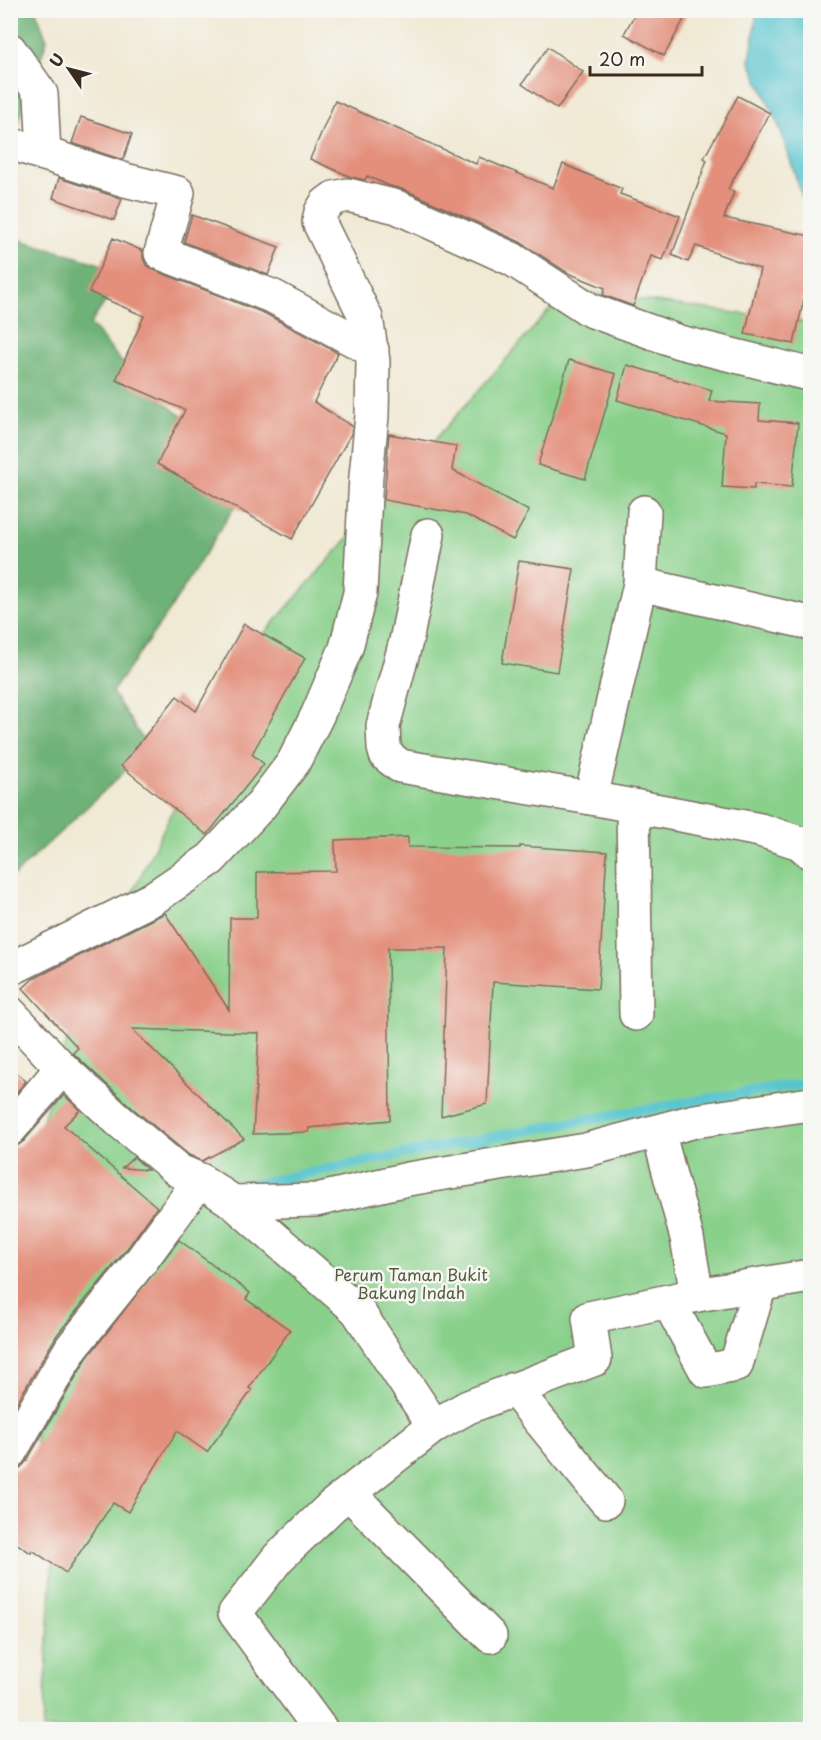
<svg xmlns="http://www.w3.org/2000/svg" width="821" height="1740" font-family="'Playpen Sans',sans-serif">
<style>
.green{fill:#89d08b;stroke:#627d54;stroke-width:1.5}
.forest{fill:#6eb277;stroke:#546e4a;stroke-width:1.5}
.water{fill:#57c4cf;stroke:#497776;stroke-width:1.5}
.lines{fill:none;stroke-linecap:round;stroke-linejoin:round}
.stream{stroke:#57c4cf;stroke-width:10}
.building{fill:#e38f7c}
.minor-casing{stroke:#7a6d5e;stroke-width:36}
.minor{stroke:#fff;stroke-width:33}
.labels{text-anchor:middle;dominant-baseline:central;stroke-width:5;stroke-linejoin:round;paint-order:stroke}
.park-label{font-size:16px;fill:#525c3f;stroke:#f6f6f2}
</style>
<rect width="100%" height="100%" fill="#f6f6f2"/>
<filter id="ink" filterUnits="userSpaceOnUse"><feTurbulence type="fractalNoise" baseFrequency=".0167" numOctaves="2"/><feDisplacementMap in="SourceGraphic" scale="12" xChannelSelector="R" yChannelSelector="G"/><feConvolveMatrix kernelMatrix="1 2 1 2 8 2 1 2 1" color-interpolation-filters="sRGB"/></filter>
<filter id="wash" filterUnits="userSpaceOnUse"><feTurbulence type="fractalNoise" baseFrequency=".008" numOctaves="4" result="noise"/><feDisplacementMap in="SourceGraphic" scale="24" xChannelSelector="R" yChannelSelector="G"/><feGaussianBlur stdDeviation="1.35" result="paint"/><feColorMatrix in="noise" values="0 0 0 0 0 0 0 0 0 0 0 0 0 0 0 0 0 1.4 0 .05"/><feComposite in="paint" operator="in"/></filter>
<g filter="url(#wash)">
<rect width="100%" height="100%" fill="#f0e9d4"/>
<path class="green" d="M567 290 810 323V1729H43L54 1532 11 1319 10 1226 79 1002 253 646Z"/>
<g class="forest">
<path d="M11 11H36L47 40 11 142Z"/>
<path d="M11 237 126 272 90 324 140 384 218 444 250 482 169 611 112 692 149 749 11 878Z"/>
</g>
<path class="water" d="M757 11H810V213L805 206 781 131 750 62Z"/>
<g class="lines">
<path class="stream" d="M236 1188C426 1148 618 1112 810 1083"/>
</g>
<g id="blocks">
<g class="building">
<path d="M637 10H689L664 56 624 34Z"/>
<path d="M548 47 583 72 557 109 522 84Z"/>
<path d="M738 96 770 113 728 189 734 192 724 218 810 236V271L794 344 745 334 760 269 696 246 688 262 672 255 707 160 704 158Z"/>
<path d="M335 101 476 164 479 157 553 188 563 164 622 189 620 194 680 216 663 260 651 256 633 306 603 295 605 288 568 273 520 242 405 190 387 185 367 176 365 180 351 177 310 159Z"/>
<path d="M81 117 132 134 123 160 72 143Z"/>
<path d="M59 178 122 199 114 220 53 198Z"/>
<path d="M192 215 279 247 268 275 184 242Z"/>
<path d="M113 238 143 251V258L146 265 154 270 266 314 338 353 314 402 352 426 351 434 292 539 157 464 185 410 116 380 144 316 89 292Z"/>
<path d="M569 360 616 374 585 479 538 465Z"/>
<path d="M627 365 712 390 709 401 760 404 759 420 798 423 792 487 754 484V489L722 487 726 433 617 400Z"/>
<path d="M389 434 456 446 452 470 529 511 513 540 466 515 384 500Z"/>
<path d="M519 561 574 569 557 672 502 663Z"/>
<path d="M244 624 305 658 252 754 264 764 207 835 121 766 177 696 196 711Z"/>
<path d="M408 837V847L520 848V846L607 852 598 989 493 982 487 1104 441 1116 447 948H388L390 1120 309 1128V1132L253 1134 259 1033 132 1029 244 1139 202 1161 189 1155 130 1106 75 1055 73 1053 78 1048 23 988 33 979 165 913 229 1010 230 918H257V872L336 871 335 840Z"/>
<path d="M10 1068 26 1081 10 1100Z"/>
<path d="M64 1095 80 1110 64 1126 157 1207 126 1250 57 1335 10 1414V1147L17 1146 24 1141Z"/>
<path d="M134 1157 148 1170 122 1168Z"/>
<path d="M179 1240 250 1293 246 1299 290 1330 249 1388 252 1390 207 1452 177 1431 128 1512 113 1503 66 1573 32 1550 31 1553 10 1539V1471L20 1468 26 1462 87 1358Z"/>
</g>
</g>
</g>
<g filter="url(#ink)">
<use href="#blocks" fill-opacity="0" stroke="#7a6d5e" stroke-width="1.5"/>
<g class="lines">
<defs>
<g id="minor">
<path d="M10 50 41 94 44 154"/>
<path d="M23 147 125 180 178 193 161 253 274 297 372 350"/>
<path d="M428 535 406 641 383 726 384 748 386 755 400 766 591 798 760 830 800 843 810 852"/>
<path d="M640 584 810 623"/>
<path d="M591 798 640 584 644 512"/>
<path d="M633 806 636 1014"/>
<path d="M10 969 152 899 211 859 261 805 293 763 317 716 346 648 360 593 366 476 372 416 373 361 366 318 319 222 321 212 326 204 334 198 348 195 397 207 512 259 590 310 679 342 808 374"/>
<path d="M10 1013 62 1068 118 1120 179 1171 200 1180 233 1202 316 1200 408 1179 586 1150 695 1121 810 1104"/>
<path d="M10 1129 62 1068"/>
<path d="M658 1131 687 1238 697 1295"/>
<path d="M233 1202 357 1310 434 1426"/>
<path d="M668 1301 706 1371 736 1365 760 1285"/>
<path d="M514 1389 606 1501"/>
<path d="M10 1452 72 1347 141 1261 200 1180"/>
<path d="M349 1493 490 1636"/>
<path d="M321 1730 235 1613 278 1558 332 1506 434 1426 468 1407 595 1359 589 1318 697 1295 810 1276"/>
</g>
</defs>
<use href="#minor" class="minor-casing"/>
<use href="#minor" class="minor"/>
</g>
</g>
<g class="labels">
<g class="park-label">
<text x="411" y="1274">Perum Taman Bukit<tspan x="411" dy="18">Bakung Indah</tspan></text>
</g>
</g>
<rect width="821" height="1740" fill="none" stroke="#f6f6f2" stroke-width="36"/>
<g transform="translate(69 69) rotate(305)" stroke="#f6f6f2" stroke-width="4.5" paint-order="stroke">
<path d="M0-4.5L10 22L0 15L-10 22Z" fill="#3b2a1e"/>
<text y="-9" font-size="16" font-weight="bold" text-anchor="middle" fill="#3b2a1e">U</text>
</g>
<path d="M590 66v9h112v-9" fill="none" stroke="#3b2a1e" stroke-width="3"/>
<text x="599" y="66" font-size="18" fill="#3b2a1e" stroke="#f6f6f2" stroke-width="4.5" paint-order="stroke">20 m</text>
</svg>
